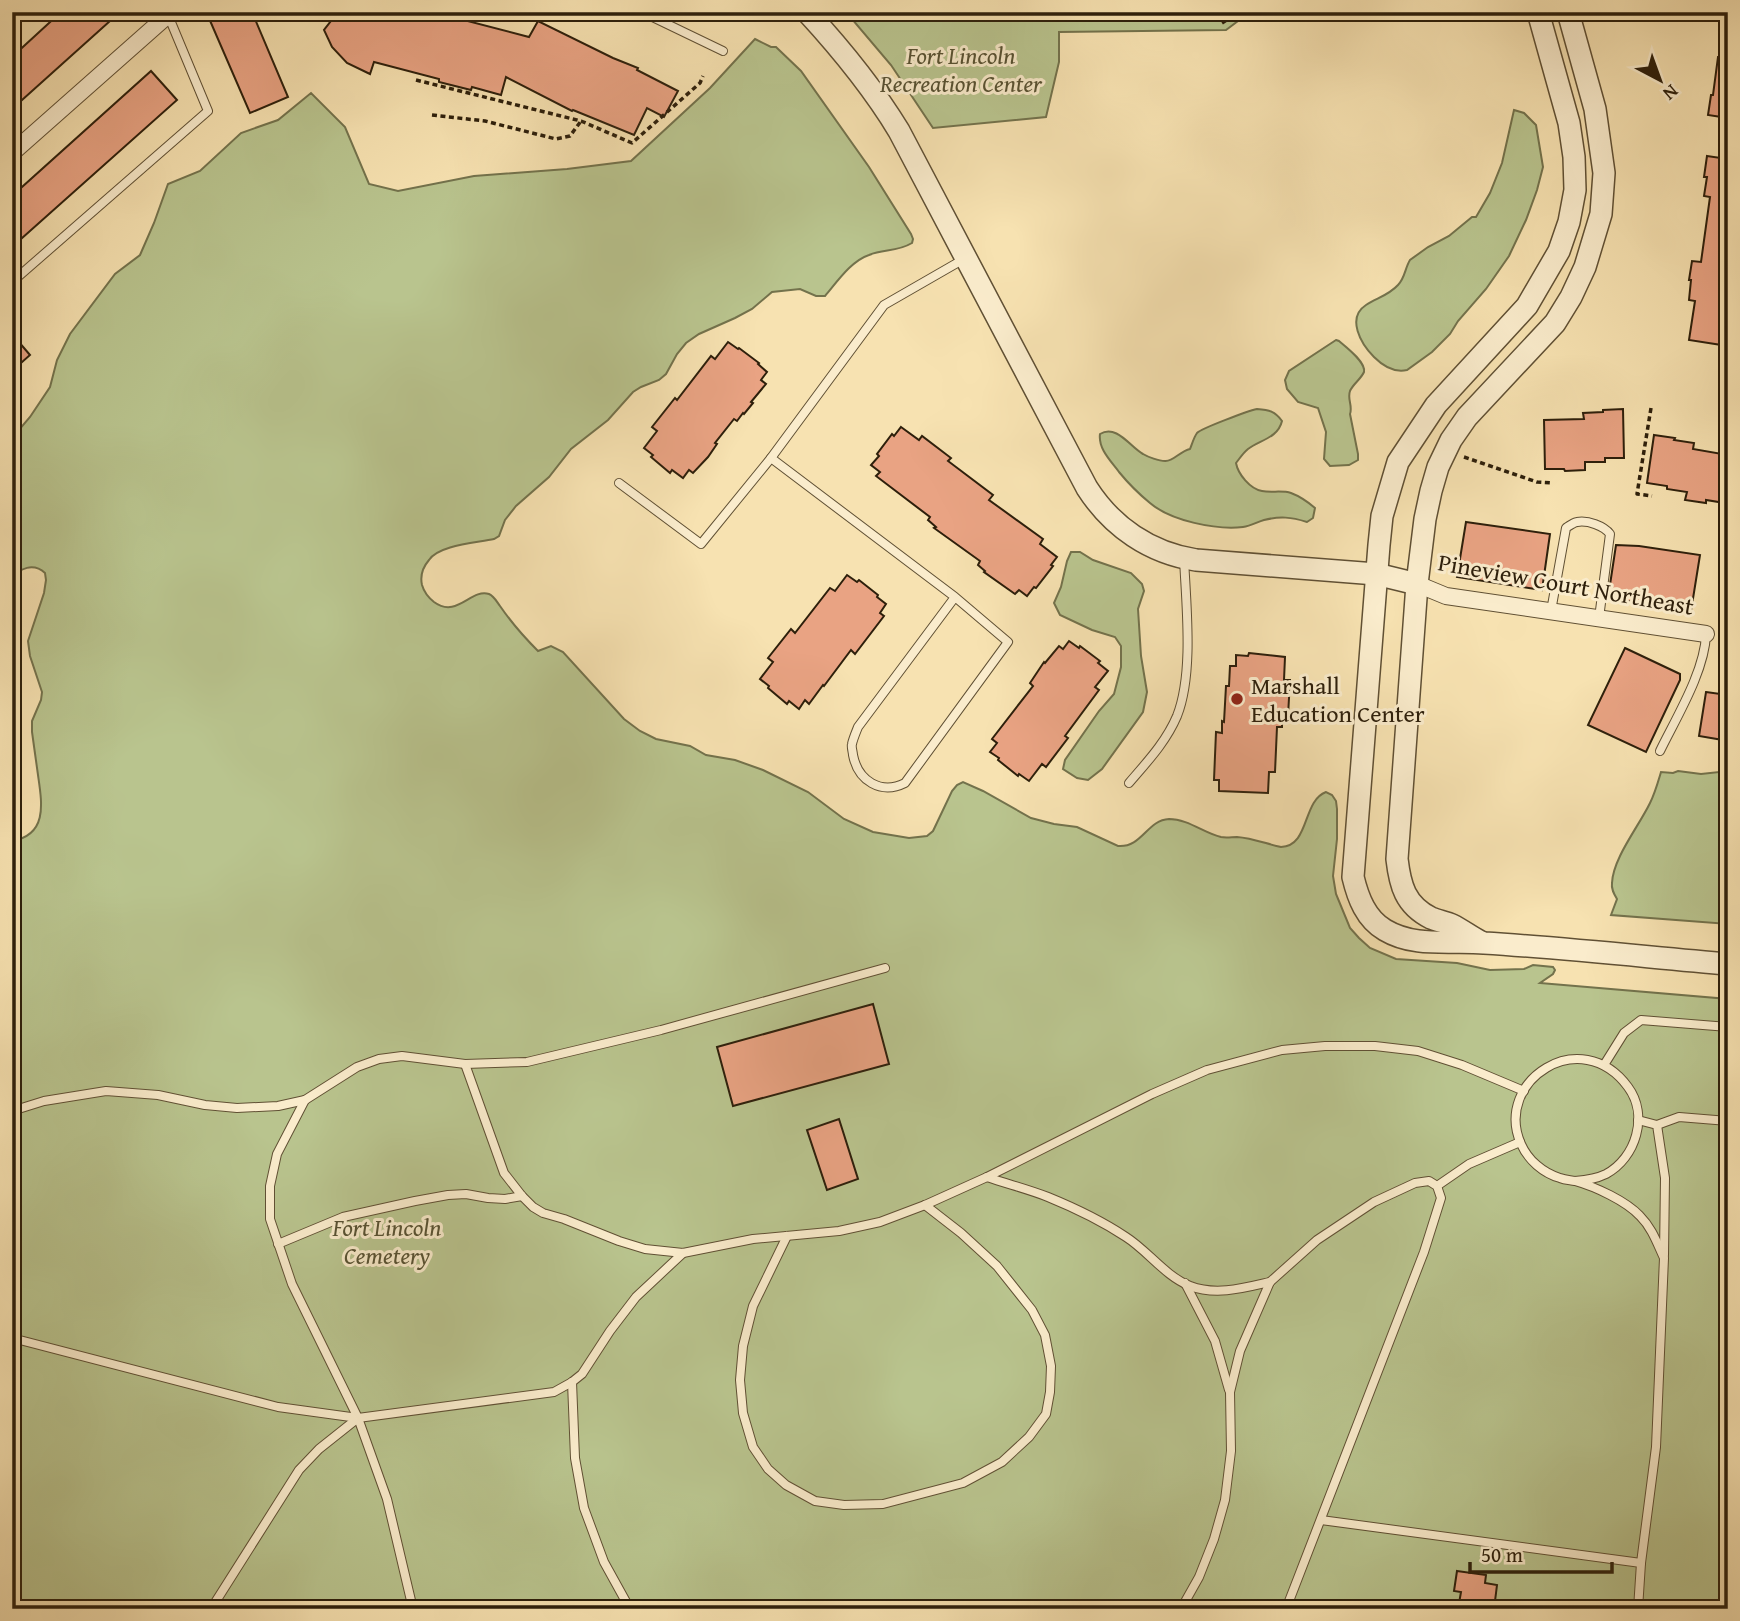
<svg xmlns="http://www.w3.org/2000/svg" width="1740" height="1621" font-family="'Gentium Book Plus',serif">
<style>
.green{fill:#b9c48e;stroke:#73724c;stroke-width:2}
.building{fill:#e9a383;stroke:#2d1f0b;stroke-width:2}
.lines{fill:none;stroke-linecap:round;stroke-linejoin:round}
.service-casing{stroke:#605034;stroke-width:10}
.minor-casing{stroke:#605034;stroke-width:18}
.tertiary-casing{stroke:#605034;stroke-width:24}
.path{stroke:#2d1f0b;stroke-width:3.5;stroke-dasharray:5 3.5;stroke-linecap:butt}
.service{stroke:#faeccc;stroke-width:8}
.minor{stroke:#faeccc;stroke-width:16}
.tertiary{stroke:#faeccc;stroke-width:21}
.poi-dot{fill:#8f2418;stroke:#faeccc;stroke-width:2.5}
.labels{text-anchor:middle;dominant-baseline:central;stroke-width:6;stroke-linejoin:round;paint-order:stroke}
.park-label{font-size:24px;font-style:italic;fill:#575132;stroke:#faeccc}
.street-label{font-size:24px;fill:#2d1f0b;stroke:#faeccc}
.poi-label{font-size:24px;fill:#2d1f0b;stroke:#faeccc;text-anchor:start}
</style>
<rect width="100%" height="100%" fill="#f7e2b1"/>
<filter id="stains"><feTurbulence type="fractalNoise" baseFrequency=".00286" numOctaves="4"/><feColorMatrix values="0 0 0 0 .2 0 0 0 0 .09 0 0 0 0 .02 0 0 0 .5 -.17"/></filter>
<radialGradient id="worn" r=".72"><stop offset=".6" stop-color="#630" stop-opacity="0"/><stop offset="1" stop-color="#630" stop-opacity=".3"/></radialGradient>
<g class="green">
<path d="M846 12H1250L1226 30 1059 32V62L1046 117 933 128 891 65Z"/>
<path d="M755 39 771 47H776L801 71 869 167 911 234 913 239 912 243C897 252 884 249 869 255 851 261 837 282 825 296H816L800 289 772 292 752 309 735 318 699 334 686 343 677 354 666 374 659 380 641 387 633 392 608 420 571 449 549 477 516 506 505 520 499 536 494 539C476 543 439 545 429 560 423 567 420 576 422 585 424 592 429 598 434 602 457 619 471 588 489 594 494 596 497 602 500 606 511 622 524 637 538 651L551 646 563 652 624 719 640 731 656 739 690 746 706 755 735 760 763 770 808 792 844 819 873 832 909 838 927 836 933 831 952 791 957 785 963 782 983 791 1031 818 1054 824 1077 827 1118 846C1142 848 1147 820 1169 819 1188 819 1204 833 1221 837 1226 838 1232 837 1237 837 1252 838 1267 844 1281 847 1310 846 1302 801 1326 792L1332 795 1336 801 1337 809V839L1333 876 1336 894 1350 928 1359 938 1370 948 1396 959 1457 963 1490 970 1524 969 1533 965 1553 967 1555 970 1553 974 1540 983 1728 999V1609H12V841C48 835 42 803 38 775 36 761 34 746 32 732V721L41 700 42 692 30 656 28 641 44 593 46 580 45 573C34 563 19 567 12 580V438L30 417 50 387 57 360 70 334 115 274 140 255 154 223 168 184 200 171 241 133 278 120 311 93 345 127 369 184 398 191 474 176 567 169 631 161 710 88Z"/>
<path d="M1514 110 1524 113 1536 125 1543 167 1537 190 1526 220 1509 256 1486 289 1458 321 1450 334 1432 352 1407 370C1394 373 1383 366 1374 357 1361 344 1346 318 1366 305 1377 298 1389 295 1398 285 1405 278 1405 268 1410 260L1428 247 1449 236 1472 217H1476L1490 193 1502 163Z"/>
<path d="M1336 340 1339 341C1346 347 1366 362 1364 372 1361 379 1353 384 1350 391 1347 399 1353 406 1350 414L1358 454V460L1349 465 1330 466 1324 459 1326 432 1318 408 1298 402 1287 389 1285 380 1289 371Z"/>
<path d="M1257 409C1269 410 1275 411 1282 421 1278 438 1260 440 1248 449 1243 453 1240 458 1236 463 1238 474 1250 489 1262 491 1271 493 1282 490 1291 493 1299 496 1308 502 1315 508L1313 518 1307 522C1291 517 1280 516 1264 520 1257 522 1251 526 1243 527 1216 530 1171 521 1150 503 1139 494 1128 483 1119 472 1111 461 1098 449 1100 434 1117 424 1130 447 1143 454 1148 457 1159 461 1165 461 1173 462 1180 451 1190 449 1192 444 1194 437 1197 433 1202 428 1248 411 1257 409Z"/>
<path d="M1071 552H1080L1093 560 1131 573 1142 584 1144 591 1138 609 1141 656 1147 692 1143 712 1102 769 1088 780 1077 778 1063 769 1065 760 1099 711 1114 694 1121 667V646L1115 637 1092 630 1060 615 1054 603 1061 587 1067 561Z"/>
<path d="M1678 771 1701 774 1728 771V924L1611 915 1617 899C1614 894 1611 889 1612 883 1613 858 1639 826 1650 803 1655 793 1658 782 1661 772L1673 773Z"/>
</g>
<g class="building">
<path d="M61 12H120L12 109V57Z"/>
<path d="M218 12H252L288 97 250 113 208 16Z"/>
<path d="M338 12H433L529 37 538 21 613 58 638 68 637 70 678 91 664 117 647 108 634 135 573 110 572 111 506 77 501 95 472 87 471 90 439 82V79L374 62 370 74 347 63 332 47 324 30Z"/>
<path d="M1718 57 1728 58V118L1708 115 1711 95H1713Z"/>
<path d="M151 71 177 100 12 247V196Z"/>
<path d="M1707 156 1728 159V346L1689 340 1695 301 1689 300 1691 280H1689L1692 261 1701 262 1710 197 1704 196 1707 177H1704Z"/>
<path d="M12 334 30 355 12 371Z"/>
<path d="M728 342 738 349 739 348 759 363 758 364 767 372 761 380 766 384 751 402 753 403 744 414 743 413 737 421 734 419 715 443 717 444 708 457 693 473 689 470 683 478 672 470 670 473 651 457 653 455 644 448 657 431 652 427 675 398 677 400 711 356 715 359Z"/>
<path d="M1623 409 1624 458H1605V462H1585V470L1565 471 1564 469H1545L1544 420 1584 419 1583 413 1603 412V410Z"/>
<path d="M901 427 919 440 922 436 951 458 948 461 993 495 989 500 1043 539 1040 544 1057 557 1051 565 1053 566 1036 588 1034 587 1027 596 1019 590 1015 594 984 572 985 571 978 565 980 561 934 528 936 527 928 520 930 517 876 476 880 472 871 465 879 456 877 454 892 434 894 436Z"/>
<path d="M1654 435 1675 438 1674 440 1694 443 1693 449 1728 455V487L1725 503 1706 500V503L1685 500 1687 492 1667 489V486L1647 483Z"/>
<path d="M1466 522 1550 534 1542 590 1457 577Z"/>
<path d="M1616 545 1639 546 1700 555 1691 611 1608 598Z"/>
<path d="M847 575 857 582 859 580 878 595 877 597 886 604 880 613 884 616 855 654 851 650 824 686 823 685 809 704 805 700 799 709 789 701 787 704 768 688 769 686 760 679 773 662 768 658 791 629 795 633 830 588 835 591Z"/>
<path d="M1069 641 1079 648 1080 646 1100 661 1098 663 1108 671 1095 687 1099 690 1065 736 1068 738 1046 767 1042 764 1029 781 1019 774 1018 776 998 760 999 758 990 752 997 743 992 739 1033 686 1030 683 1044 662 1045 663 1059 646 1063 649Z"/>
<path d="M1625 648 1680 674V680L1646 752 1588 725Z"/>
<path d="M1249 653 1285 657 1284 680H1290L1288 716H1282V727H1277L1275 772H1269L1268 793 1219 791V780H1214L1216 732 1222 733V721L1224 722 1226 686H1229L1230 666H1236V655L1248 656Z"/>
<path d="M1706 692 1728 695V711L1723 740 1699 736Z"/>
<path d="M873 1004 889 1064 733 1106 717 1047Z"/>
<path d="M839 1119 858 1179 827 1190 807 1130Z"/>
<path d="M1457 1571 1486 1575 1485 1583 1497 1585 1494 1609H1458L1461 1592 1454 1591Z"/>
</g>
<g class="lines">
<defs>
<g id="service">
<path d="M642 12 723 51"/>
<path d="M12 21 22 12"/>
<path d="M12 282 208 111 168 15"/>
<path d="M619 483 701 544 771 458"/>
<path d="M955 597 858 727C856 732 853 739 852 744 851 747 853 752 853 755 858 781 881 795 905 783L1008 642 955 597 771 458 884 305 964 259"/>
<path d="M1551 611 1566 528C1567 527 1575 522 1577 522 1588 520 1604 526 1610 534L1599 618"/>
<path d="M1660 751C1676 718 1705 671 1706 634"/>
<path d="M1129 783C1147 762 1166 742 1177 716 1194 673 1186 604 1184 558"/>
<path d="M465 1064 504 1173 522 1196 533 1207 543 1213 564 1219 619 1241 645 1249 683 1253 753 1239 839 1231 880 1222 925 1205 987 1177 1152 1094 1207 1070 1282 1050 1325 1046H1375L1418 1051 1462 1065 1524 1091"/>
<path d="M1604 1065 1624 1033 1641 1020 1728 1027"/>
<path d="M12 1111 44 1101 106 1091 158 1095 205 1105 237 1108 278 1106 305 1100"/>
<path d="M1638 1120 1657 1125 1665 1178 1664 1255"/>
<path d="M1657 1125 1679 1117 1728 1121"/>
<path d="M987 1177C1007 1184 1028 1189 1048 1197 1075 1208 1102 1221 1126 1237 1148 1251 1165 1276 1190 1286 1216 1296 1244 1288 1270 1282"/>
<path d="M1575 1181C1586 1180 1596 1179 1606 1174 1636 1158 1649 1115 1628 1087 1581 1023 1493 1081 1521 1144 1528 1160 1543 1173 1560 1178 1565 1180 1570 1180 1575 1181 1596 1187 1626 1201 1640 1216 1652 1228 1657 1243 1664 1258L1656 1447 1641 1563 1638 1609"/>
<path d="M1437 1186 1469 1164 1520 1142"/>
<path d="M787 1236 753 1306 743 1346 740 1380 743 1413 753 1447 768 1469 786 1485 815 1501 844 1505 883 1504 963 1483 1002 1462 1029 1437 1046 1414 1050 1392 1051 1366 1045 1335 1032 1310 997 1266 961 1233 925 1205"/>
<path d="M278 1244 343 1217 415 1201 448 1195 466 1194 488 1198 505 1199 522 1196"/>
<path d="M1185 1283 1215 1341 1229 1390"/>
<path d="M12 1338 278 1407 358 1418"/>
<path d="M572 1382 575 1458 584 1508 604 1562 630 1609"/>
<path d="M1321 1520 1641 1563"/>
<path d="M211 1609 299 1470 319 1449 358 1418 554 1392 572 1382 582 1374 610 1331 636 1297 683 1253"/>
<path d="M413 1609 387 1499 358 1418 292 1284 270 1219V1186L277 1154 305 1100 357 1067 379 1059 402 1056 465 1064 527 1062 661 1030 885 968"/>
<path d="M1181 1609 1199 1577 1214 1539 1225 1500 1231 1451 1230 1392 1240 1351 1270 1282 1317 1240 1374 1202 1415 1183 1429 1181 1437 1186 1441 1198 1424 1252 1286 1609"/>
</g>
<g id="minor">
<path d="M12 153 168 15 167 12"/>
<path d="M1417 584 1446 596 1706 634"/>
</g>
<g id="tertiary">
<path d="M807 12C841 49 873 88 899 131L1087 488C1112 527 1150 553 1196 560L1376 574 1417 584"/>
<path d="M1538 12 1569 123 1574 157 1575 190 1569 222 1559 251 1527 306 1436 405 1398 462 1382 516 1379 545 1353 877C1358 898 1366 919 1385 930 1415 948 1450 940 1484 943 1565 948 1647 957 1728 964"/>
<path d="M1481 942C1471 937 1462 930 1452 925 1446 922 1438 921 1431 918 1405 905 1400 885 1397 859L1417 584 1425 519 1431 491 1438 467 1451 440 1467 417 1555 323 1571 297 1585 267 1601 214 1604 173 1595 109 1568 12"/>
</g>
</defs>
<use href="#service" class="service-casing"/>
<use href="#minor" class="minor-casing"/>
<use href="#tertiary" class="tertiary-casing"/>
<g class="path">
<path d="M1111 18 1159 20 1157 12"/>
<path d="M1222 23 1239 12"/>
<path d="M416 80 581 121 632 143 700 83 703 76"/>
<path d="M432 115 485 121 556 139 570 136 581 121"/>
<path d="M1651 408 1637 494 1652 496"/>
<path d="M1723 427 1728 428"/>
<path d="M1464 457 1537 482 1552 483"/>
<path d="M1724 514 1728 515"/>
</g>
<use href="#service" class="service"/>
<use href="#minor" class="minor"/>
<use href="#tertiary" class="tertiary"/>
</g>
<circle class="poi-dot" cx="1237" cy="699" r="7"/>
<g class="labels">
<g class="park-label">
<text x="961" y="55">Fort Lincoln<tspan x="961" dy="28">Recreation Center</tspan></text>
<text x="387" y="1227">Fort Lincoln<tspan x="387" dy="28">Cemetery</tspan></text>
</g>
<g class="street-label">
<text transform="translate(1566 584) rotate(10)">Pineview Court Northeast</text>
</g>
<g class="poi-label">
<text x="1251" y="685">Marshall<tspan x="1251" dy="28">Education Center</tspan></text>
</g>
</g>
<rect width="1740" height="1621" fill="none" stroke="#f7e2b1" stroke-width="42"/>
<rect x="14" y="14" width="1712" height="1593" fill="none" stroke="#2d1f0b" stroke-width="3.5"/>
<rect x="21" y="21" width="1698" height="1579" fill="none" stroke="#2d1f0b" stroke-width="2"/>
<g transform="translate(1660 80) rotate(139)" stroke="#faeccc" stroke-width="5" paint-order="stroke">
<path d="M0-5L12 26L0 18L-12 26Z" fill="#2d1f0b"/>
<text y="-10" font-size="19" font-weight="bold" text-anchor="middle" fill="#2d1f0b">N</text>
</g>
<path d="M1470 1562v10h142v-10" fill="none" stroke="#2d1f0b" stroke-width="3.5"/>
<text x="1481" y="1562" font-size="21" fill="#2d1f0b" stroke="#faeccc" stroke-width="5" paint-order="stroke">50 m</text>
<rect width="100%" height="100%" filter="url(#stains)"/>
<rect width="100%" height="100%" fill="url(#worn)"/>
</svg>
